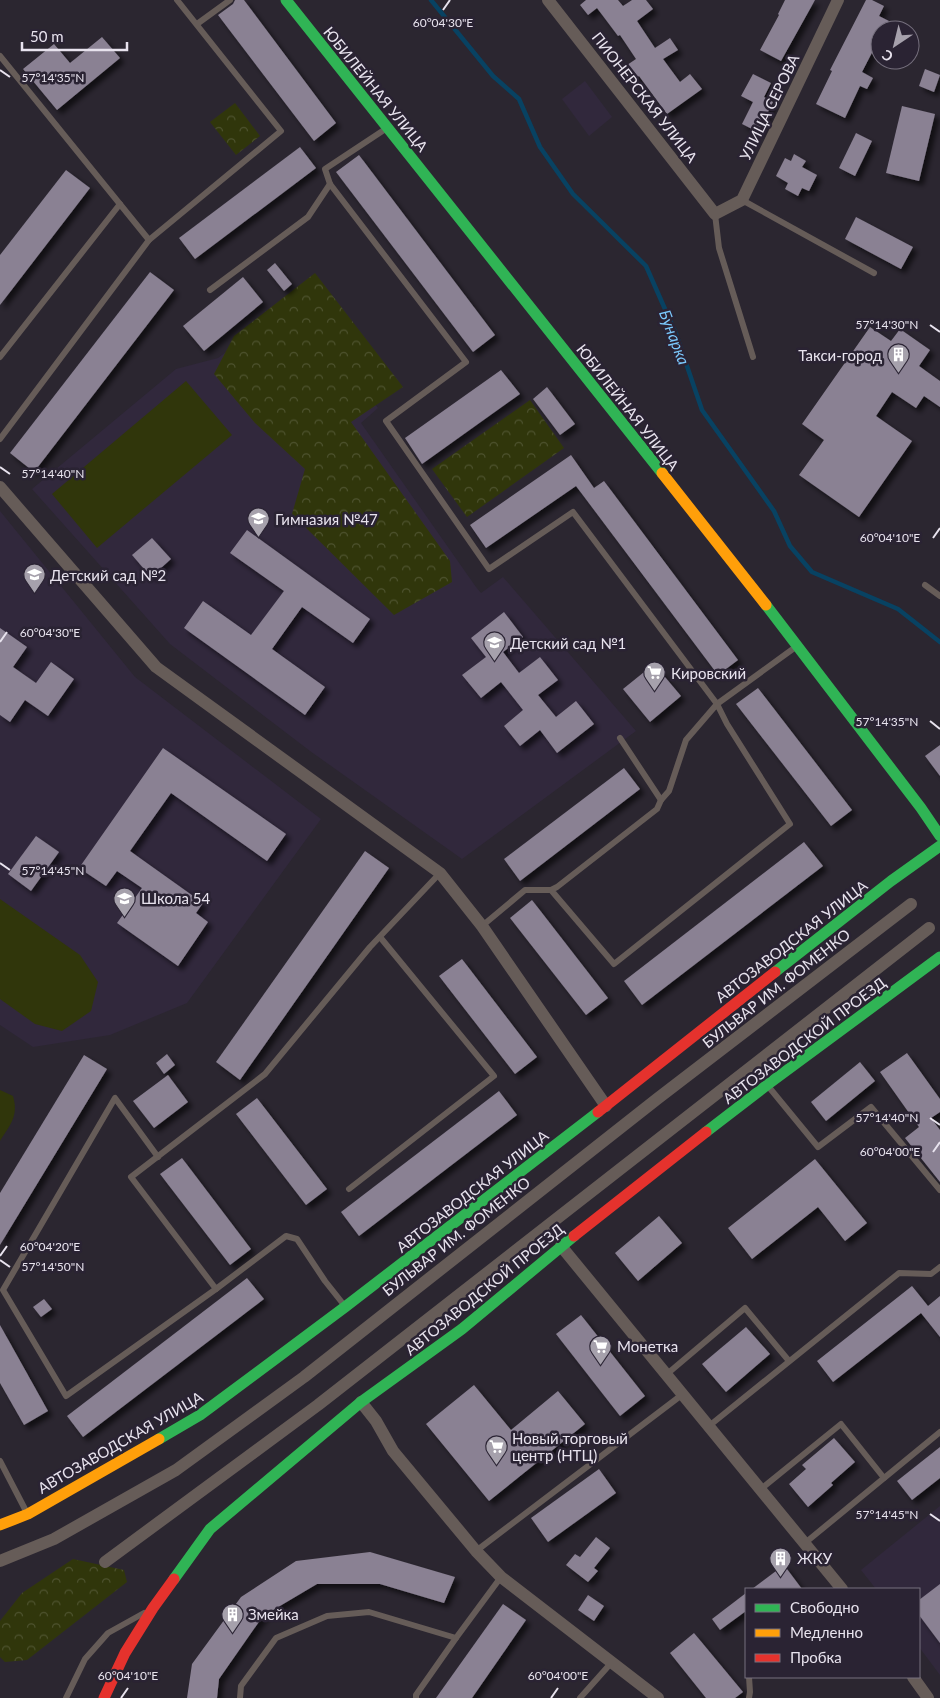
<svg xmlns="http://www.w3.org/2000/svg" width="940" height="1698" font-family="Lato,sans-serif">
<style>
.built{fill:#31283c}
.forest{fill:url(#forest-crowns)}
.pitch{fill:#30360b}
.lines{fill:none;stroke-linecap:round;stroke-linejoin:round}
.stream{stroke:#084262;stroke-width:4.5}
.building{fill:#8a8193;filter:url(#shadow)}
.lane{stroke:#665c58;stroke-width:6}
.street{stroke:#665c58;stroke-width:12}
.fast{stroke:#30b455;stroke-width:11}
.slow{stroke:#ff9f0a;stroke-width:11}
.jam{stroke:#e5322d;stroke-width:11}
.ticks{fill:none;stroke:#e8e3ee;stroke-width:2}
.labels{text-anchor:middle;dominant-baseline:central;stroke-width:5;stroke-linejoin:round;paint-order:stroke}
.street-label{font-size:15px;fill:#e8e3ee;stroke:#2a2333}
.poi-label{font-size:15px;fill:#e8e3ee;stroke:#2a2333;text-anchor:start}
.water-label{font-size:16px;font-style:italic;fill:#7bc8fc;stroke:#2a2333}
.ticks-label{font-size:12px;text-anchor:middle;fill:#e8e3ee;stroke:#2a2333;stroke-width:5;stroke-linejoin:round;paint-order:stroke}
</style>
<defs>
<pattern id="forest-crowns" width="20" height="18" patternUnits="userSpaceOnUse" patternTransform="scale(1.25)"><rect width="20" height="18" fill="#30360b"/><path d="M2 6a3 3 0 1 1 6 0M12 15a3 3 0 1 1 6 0" fill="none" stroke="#4e532f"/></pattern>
<filter id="shadow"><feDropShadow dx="4.5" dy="4.5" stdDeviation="2.5" flood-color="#0009"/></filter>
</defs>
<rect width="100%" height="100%" fill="#2b2630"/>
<g class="built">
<path d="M585 81 612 117 589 136 562 99Z"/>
<path d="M296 300 378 408 361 423 476 587 481 593 503 577 636 731 462 859 310 751 170 644 32 489 176 369 218 358Z"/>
<path d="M0 511 135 677 321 819 187 1003 110 1035 33 1047 0 1025Z"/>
<path d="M940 1506V1675L919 1647V1589H876L861 1570Z"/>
</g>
<g class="forest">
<path d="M235 103 260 136 236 155 210 122Z"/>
<path d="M315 273 403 387 351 422 450 561 452 582 394 615 292 514 305 469 255 423 214 374 234 336Z"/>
<path d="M530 400 564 448 467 517 432 469Z"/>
<path d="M73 1559 124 1570 127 1582 27 1660 5 1662 0 1657V1621L22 1593Z"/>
</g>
<g class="pitch">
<path d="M186 381 232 435 97 548 52 494Z"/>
<path d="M0 899 80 955 98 982 91 1011 62 1031 35 1024 0 999Z"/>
<path d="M0 1090 13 1096C19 1116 10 1125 0 1141Z"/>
</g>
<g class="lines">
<path class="stream" d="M431 0 493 76 519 99 540 147 573 194 646 266 676 334 702 410 774 511 790 546 812 572 898 609 940 642"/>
</g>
<g class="building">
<path d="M235 0H244L336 123 314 141 218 15 233 4Z"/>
<path d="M586 0H618L623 6 632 0H646L653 9 637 21 655 48 670 38 678 50 663 59 680 82 690 74 702 89 667 114 639 76 636 78 627 65 636 59 620 35 618 36 597 8 588 15 580 5Z"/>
<path d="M785 0H815L781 61 760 50 779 15 778 14Z"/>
<path d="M866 0H872L884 6 879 16 889 21 884 30H880V37L862 72 873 78 867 89 860 86 845 118 816 104 832 71 830 70Z"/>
<path d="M102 37 120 58 57 110 23 69 54 44 70 63Z"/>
<path d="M925 69 940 75 934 92 919 86Z"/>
<path d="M753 74 771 83 764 97 773 102 758 132 742 124 753 102 741 96Z"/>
<path d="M902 106 935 114 919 181 886 173Z"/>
<path d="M856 133 872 141 855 176 839 168Z"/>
<path d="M300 147 316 168 195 259 179 238Z"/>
<path d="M794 154 806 161 802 167 817 175 809 191 802 188 798 196 785 189 788 183 776 176 785 158 791 161Z"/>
<path d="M359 155 495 335 473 352 336 172Z"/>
<path d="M66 170 90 188 0 305V255Z"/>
<path d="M856 217 913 247 901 269 845 239Z"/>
<path d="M275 263 292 284 284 291 267 270Z"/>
<path d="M150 272 174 290 34 472 10 453Z"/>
<path d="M243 277 263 302 204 351 183 326Z"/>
<path d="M870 327 891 341 900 329 930 350 919 366 940 381V407L924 396 916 408 892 392 876 416 912 441 859 517 799 475 824 440 802 424Z"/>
<path d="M501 370 520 394 422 464 405 438Z"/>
<path d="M547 387 575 424 560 435 533 399Z"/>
<path d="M571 455 594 488 604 481 738 660 718 675 576 486 486 548 470 525Z"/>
<path d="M247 530 370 619 353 643 302 607 272 649 325 687 305 715 184 628 203 601 251 635 284 591 230 553Z"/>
<path d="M152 538 171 559 151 577 132 555Z"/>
<path d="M504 612 523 637 503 652 519 673 540 657 558 680 538 695 556 717 576 701 594 724 557 753 540 730 520 746 504 726 523 710 501 682 481 698 462 675 486 657 471 638Z"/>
<path d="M0 628 27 647 13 667 36 683 51 662 74 679 48 716 25 700 10 722 0 715Z"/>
<path d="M654 664 681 696 650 722 623 689Z"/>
<path d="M758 688 852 810 831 826 736 704Z"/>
<path d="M940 745V776L925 756Z"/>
<path d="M163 748 286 834 267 861 171 793 130 851 203 903 196 913 208 922 178 966 117 923 142 888 117 871 106 886 79 868Z"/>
<path d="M624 768 640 789 520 881 504 859Z"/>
<path d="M36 836 59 852 31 891 8 874Z"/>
<path d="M804 842 823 866 642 1005 624 981Z"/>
<path d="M365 851 389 868 240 1080 216 1062Z"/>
<path d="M532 900 608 998 586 1015 510 918Z"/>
<path d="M462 959 537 1057 515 1074 439 976Z"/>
<path d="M907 1053 940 1099V1112L931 1118 940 1130V1182L905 1138 919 1127 880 1072Z"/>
<path d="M167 1054 175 1065 164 1074 156 1063Z"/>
<path d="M84 1055 107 1069 0 1245V1193Z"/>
<path d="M860 1062 875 1081 826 1121 811 1102Z"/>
<path d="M168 1075 188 1102 154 1128 133 1101Z"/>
<path d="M499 1091 517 1115 359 1236 341 1212Z"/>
<path d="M257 1098 327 1189 306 1205 236 1114Z"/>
<path d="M182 1158 251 1249 230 1265 160 1174Z"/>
<path d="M815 1159 867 1223 845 1241 818 1207 752 1259 728 1228Z"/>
<path d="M659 1216 682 1243 638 1281 615 1253Z"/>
<path d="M247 1278 264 1299 83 1437 67 1416Z"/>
<path d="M912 1286 928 1306 940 1296V1337L921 1313 833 1382 817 1361Z"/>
<path d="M44 1299 52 1309 41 1317 33 1307Z"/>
<path d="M581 1315 645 1396 620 1416 556 1334Z"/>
<path d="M0 1325 48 1411 24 1425 0 1383Z"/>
<path d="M746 1327 770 1354 726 1392 702 1364Z"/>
<path d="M474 1385 511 1430 558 1391 585 1424 489 1501 426 1424Z"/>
<path d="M834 1438 855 1462 831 1483 833 1485 808 1507 789 1484 806 1469 802 1465Z"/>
<path d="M940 1447V1478L912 1500 897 1481Z"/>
<path d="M599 1469 616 1493 548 1542 531 1518Z"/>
<path d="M596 1537 610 1548 594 1568 598 1571 588 1582 566 1565 575 1554 580 1557Z"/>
<path d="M370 1552 455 1577 444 1603 380 1584H317L263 1616 219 1679 217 1698H187L192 1664 241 1597 296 1561Z"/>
<path d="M784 1565 802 1589H752Z"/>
<path d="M940 1584V1643L919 1615V1600Z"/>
<path d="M746 1593V1611L720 1630 712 1619Z"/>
<path d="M588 1595 604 1606 594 1621 578 1610Z"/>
<path d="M503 1604 526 1620 472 1698H436Z"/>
<path d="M694 1633 743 1692 735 1698H706L670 1653Z"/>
</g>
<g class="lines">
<g class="lane">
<path d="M197 24 230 0"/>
<path d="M0 56 149 240 281 131 177 0"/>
<path d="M387 128 325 169 330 184 466 362 386 421 489 569 573 512 717 704 797 646"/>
<path d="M742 200 874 273"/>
<path d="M715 214 719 248 753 357"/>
<path d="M210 290 308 217 330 184"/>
<path d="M0 357 120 204"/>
<path d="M0 439 149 240"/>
<path d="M925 585 940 596"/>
<path d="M620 738 661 800"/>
<path d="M482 926 525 890H551L557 887 657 809 661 800 669 791 686 740 717 704 727 724 790 824 614 964 551 890"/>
<path d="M768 1086 818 1147 871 1107 940 1190"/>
<path d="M158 1157 115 1098 3 1290 66 1396 216 1289"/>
<path d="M349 1189 494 1076 380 937"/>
<path d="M344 1305 325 1281 297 1239 286 1236 216 1289 131 1177 265 1074 370 947 440 873"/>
<path d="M667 1374 745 1308 789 1361"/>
<path d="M709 1426 899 1273 931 1274 940 1267"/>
<path d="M0 1461 27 1513"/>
<path d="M761 1489 841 1424 884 1478"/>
<path d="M805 1543 940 1432"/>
<path d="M476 1551 683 1394"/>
<path d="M749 1677 750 1692 749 1698"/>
<path d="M66 1698 85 1659 108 1633 144 1613"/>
<path d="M240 1698 241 1686 276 1638 327 1616 369 1612 456 1638 501 1577"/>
<path d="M416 1698V1695L456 1638"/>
<path d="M580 1698 612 1662"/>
</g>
<g class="street">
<path d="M548 0 715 214 742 200 838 0"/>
<path d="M0 487 156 667 440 873 482 926 606 1106"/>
<path d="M561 1246 842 1589"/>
<path d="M361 1402 376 1421 393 1451 476 1551 501 1577 658 1698"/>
<path d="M0 1561 54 1539 176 1470 304 1377 657 1099 911 904"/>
<path d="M105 1562 318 1405 929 928"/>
<path d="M913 1677 928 1698"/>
</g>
<g class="fast">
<path d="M286 0 662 473"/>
<path d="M766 605 921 808 940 836"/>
<path d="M775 972 891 881 940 846"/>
<path d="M706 1132 767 1085 940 957"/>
<path d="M159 1439 200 1415 345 1307 598 1112"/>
<path d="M174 1579 210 1529 361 1402 462 1329 574 1236"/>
</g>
<g class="slow">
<path d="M662 473 766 605"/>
<path d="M0 1525 28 1514 159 1439"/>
</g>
<g class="jam">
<path d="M598 1112 775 972"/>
<path d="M574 1236 706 1132"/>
<path d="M104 1698 125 1653 153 1608 174 1579"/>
</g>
</g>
<path class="ticks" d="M443 10 450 0M0 70 10 77M930 325 940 332M0 467 10 474M933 538 940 528M0 642 7 632M930 721 940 729M0 863 10 870M930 1118 940 1125M933 1152 940 1142M0 1256 7 1246M0 1260 10 1267M930 1514 940 1521M121 1698 128 1688M551 1698 558 1688"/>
<defs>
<symbol id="building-pin" viewBox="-11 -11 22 30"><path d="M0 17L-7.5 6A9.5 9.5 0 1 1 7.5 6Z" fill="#a6a1ac" stroke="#2a2333"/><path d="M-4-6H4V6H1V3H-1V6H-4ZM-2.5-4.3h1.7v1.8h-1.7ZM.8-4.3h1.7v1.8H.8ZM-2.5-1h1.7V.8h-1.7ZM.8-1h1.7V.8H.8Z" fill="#fff"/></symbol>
<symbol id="school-pin" viewBox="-11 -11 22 30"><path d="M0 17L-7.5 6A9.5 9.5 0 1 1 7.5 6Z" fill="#a6a1ac" stroke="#2a2333"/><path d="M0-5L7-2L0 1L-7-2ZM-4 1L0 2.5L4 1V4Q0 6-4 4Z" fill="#fff"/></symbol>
<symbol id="supermarket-pin" viewBox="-11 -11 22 30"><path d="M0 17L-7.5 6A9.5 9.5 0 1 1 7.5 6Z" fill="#a6a1ac" stroke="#2a2333"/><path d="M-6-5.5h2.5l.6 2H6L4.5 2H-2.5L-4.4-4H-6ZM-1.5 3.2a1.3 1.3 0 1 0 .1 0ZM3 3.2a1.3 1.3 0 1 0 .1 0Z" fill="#fff"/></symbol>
</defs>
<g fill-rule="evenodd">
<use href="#building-pin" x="886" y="342" width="25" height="34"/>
<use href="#school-pin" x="246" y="506" width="25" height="34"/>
<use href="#school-pin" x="22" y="562" width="25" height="34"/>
<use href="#school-pin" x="482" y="630" width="25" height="34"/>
<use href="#supermarket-pin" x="642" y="660" width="25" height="34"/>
<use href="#school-pin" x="112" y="886" width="25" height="34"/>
<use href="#supermarket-pin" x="588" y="1334" width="25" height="34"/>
<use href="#supermarket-pin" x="484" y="1434" width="25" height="34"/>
<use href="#building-pin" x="768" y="1546" width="25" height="34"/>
<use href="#building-pin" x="220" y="1602" width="25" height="34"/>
</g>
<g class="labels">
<g class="street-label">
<text transform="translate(376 89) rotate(51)">ЮБИЛЕЙНАЯ УЛИЦА</text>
<text transform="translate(645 97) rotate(52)">ПИОНЕРСКАЯ УЛИЦА</text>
<text transform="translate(769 107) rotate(-64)">УЛИЦА СЕРОВА</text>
<text transform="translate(628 407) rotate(52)">ЮБИЛЕЙНАЯ УЛИЦА</text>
<text transform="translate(791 941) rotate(-38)">АВТОЗАВОДСКАЯ УЛИЦА</text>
<text transform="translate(776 988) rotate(-38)">БУЛЬВАР ИМ. ФОМЕНКО</text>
<text transform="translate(804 1040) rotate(-37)">АВТОЗАВОДСКОЙ ПРОЕЗД</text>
<text transform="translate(472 1191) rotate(-38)">АВТОЗАВОДСКАЯ УЛИЦА</text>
<text transform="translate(456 1236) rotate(-38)">БУЛЬВАР ИМ. ФОМЕНКО</text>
<text transform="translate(484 1289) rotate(-39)">АВТОЗАВОДСКОЙ ПРОЕЗД</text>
<text transform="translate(120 1442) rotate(-30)">АВТОЗАВОДСКАЯ УЛИЦА</text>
</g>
<g class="poi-label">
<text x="882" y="355" text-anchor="end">Такси-город</text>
<text x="275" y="519">Гимназия №47</text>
<text x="50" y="575">Детский сад №2</text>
<text x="510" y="643">Детский сад №1</text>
<text x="671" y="673">Кировский</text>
<text x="141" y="898">Школа 54</text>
<text x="617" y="1346">Монетка</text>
<text x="512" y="1438">Новый торговый<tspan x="512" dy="17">центр (НТЦ)</tspan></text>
<text x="797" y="1558">ЖКУ</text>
<text x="248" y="1614">Змейка</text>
</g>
<g class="water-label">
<text transform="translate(675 337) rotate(69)">Бунарка</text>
</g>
</g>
<g class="ticks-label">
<text x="443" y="27">60°04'30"E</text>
<text x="53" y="82">57°14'35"N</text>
<text x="887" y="329">57°14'30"N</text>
<text x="53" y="478">57°14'40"N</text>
<text x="890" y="542">60°04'10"E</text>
<text x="50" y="637">60°04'30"E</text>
<text x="887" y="726">57°14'35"N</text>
<text x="53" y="875">57°14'45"N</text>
<text x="887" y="1122">57°14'40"N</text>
<text x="890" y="1156">60°04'00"E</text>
<text x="50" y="1251">60°04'20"E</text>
<text x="53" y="1271">57°14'50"N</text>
<text x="887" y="1519">57°14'45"N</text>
<text x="128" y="1680">60°04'10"E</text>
<text x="558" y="1680">60°04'00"E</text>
</g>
<rect x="745" y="1588" width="175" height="90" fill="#2a2333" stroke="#76707e"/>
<rect x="755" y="1604" width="25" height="8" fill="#30b455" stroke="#76707e"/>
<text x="790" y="1613" font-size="15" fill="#e8e3ee">Свободно</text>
<rect x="755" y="1629" width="25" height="8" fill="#ff9f0a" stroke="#76707e"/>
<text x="790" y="1638" font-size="15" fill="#e8e3ee">Медленно</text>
<rect x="755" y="1654" width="25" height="8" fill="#e5322d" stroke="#76707e"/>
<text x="790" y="1663" font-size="15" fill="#e8e3ee">Пробка</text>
<g transform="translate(895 45) rotate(215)"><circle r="24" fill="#2a2333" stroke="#76707e"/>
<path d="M0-4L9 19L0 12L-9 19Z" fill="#a6a1ac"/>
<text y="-8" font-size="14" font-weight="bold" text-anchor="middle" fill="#e8e3ee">С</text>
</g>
<path d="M22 42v8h105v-8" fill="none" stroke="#e8e3ee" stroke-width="2.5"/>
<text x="30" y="42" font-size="15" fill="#e8e3ee" stroke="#2a2333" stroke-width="4" paint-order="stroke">50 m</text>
</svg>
